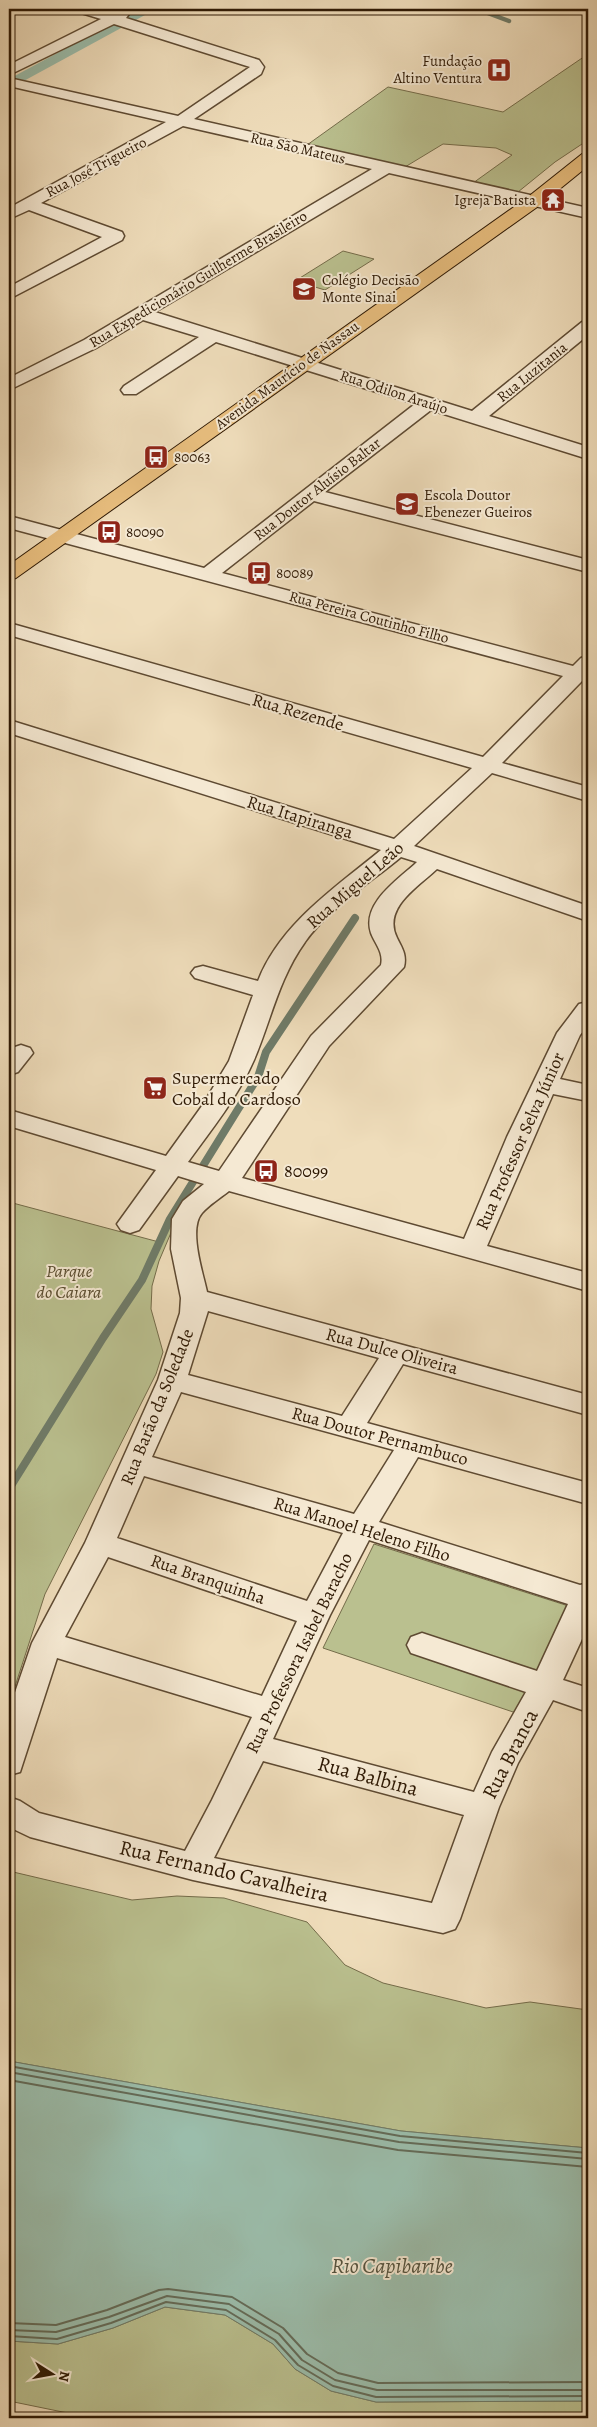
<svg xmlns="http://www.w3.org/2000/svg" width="597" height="2427" font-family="Alegreya,serif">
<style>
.green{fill:#bac08f;stroke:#746c4a}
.water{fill:#9bbdab;stroke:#6f7b68}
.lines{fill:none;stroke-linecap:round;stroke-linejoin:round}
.shore{stroke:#646b58;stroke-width:2}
.stream-far1{stroke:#6f7b68;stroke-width:4.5}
.stream{stroke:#6f7b68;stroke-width:8}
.canal{fill:#9bbdab;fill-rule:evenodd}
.minor-casing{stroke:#5e4a32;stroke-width:3}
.major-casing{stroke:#2e1904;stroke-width:2}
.minor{fill:#f5e9d3;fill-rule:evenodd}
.major{fill:#e8be7e;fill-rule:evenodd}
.labels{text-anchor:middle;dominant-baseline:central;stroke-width:4;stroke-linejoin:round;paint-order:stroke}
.far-poi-label{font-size:15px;fill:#2e1904;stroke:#f5e9d3;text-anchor:start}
.far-street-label{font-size:15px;fill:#2e1904;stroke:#f5e9d3}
.street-label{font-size:18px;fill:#2e1904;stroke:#f5e9d3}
.poi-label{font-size:18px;fill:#2e1904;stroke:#f5e9d3;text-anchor:start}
.park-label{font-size:18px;font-style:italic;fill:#584b2e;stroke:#f5e9d3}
.near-street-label{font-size:21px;fill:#2e1904;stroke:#f5e9d3}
.near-water-label{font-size:22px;font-style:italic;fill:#54523e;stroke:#f5e9d3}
</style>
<rect width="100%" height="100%" fill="#efddbb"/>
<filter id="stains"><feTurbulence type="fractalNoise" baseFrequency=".004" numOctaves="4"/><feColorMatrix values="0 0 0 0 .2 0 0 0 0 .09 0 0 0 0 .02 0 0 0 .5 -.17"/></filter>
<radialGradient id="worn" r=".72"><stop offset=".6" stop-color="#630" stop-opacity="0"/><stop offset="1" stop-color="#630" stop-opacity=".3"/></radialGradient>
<g class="green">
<path d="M588 54V140L555 162 518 192 473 183 512 155 496 148 443 144 405 167 307 145 388 87 503 112Z"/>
<path d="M343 251 374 259 325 290 295 281Z"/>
<path d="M190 1188 159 1261 152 1286 151 1309 163 1352 156 1374 45 1594 9 1705V1202L159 1242 170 1219Z"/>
<path d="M374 1544 578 1609 522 1715 323 1648Z"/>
<path d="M9 1871 132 1900 177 1896 224 1898 307 1922 345 1965 383 1983 486 2008 530 2002 588 2010V2148L401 2131 9 2061Z"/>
<path d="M165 2307 225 2315 273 2344 295 2369 331 2391 376 2402 588 2401V2418H92L9 2401V2341L58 2344 113 2328Z"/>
</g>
<path class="water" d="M9 2061 401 2131 588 2148V2401L376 2402 331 2391 295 2369 273 2344 225 2315 165 2307 113 2328 58 2344 9 2341Z"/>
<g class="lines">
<g class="shore">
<path d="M9 2066 400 2136 588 2153"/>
<path d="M9 2072 399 2142 588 2159"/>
<path d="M9 2080 398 2150 588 2167"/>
<path d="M9 2323 56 2325 107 2310 159 2290 168 2289 232 2297 283 2328 307 2354 338 2373 378 2383 588 2382"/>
<path d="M9 2330 56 2332 109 2317 167 2296 229 2304 279 2334 302 2360 335 2380 377 2390H588"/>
<path d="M9 2336 57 2339 111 2323 166 2302 226 2310 275 2340 298 2365 333 2386 376 2397 588 2396"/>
</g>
<path class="stream-far1" d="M477 9 509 21"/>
<path class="stream" d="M9 1489 103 1338 142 1280 170 1219 258 1077 266 1052 355 918"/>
<path class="canal" d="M139 9H156L9 89V79Z"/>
<defs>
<g id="minor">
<path d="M76 9H97L112 13 122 10 127 11 129 14 126 18 259 60 264 67 261 74 194 119 588 208V218L389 173 155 312 472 411 582 322 588 321V335L489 416 588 447V459L431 410 325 492 588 560V572L314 501 222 573 573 666 581 658 588 656V682L582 681 502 763 588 787V801L492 773 414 846 588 906V921L437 869C418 887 382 908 397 938 402 948 407 955 404 967L329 1046 242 1178 464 1239 507 1137 557 1033 579 1004 588 1002V1025L580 1035 560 1079 588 1085V1101L553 1094 487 1246 588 1273V1291L229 1191C220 1198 209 1205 202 1213 188 1229 203 1273 207 1292L588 1395V1415L403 1364 367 1423 588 1483V1504L418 1457 379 1522 580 1585 588 1583V1626L563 1680 588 1688V1712L553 1700 518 1763 499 1807 460 1919 455 1929 443 1933 193 1880 30 1837 9 1827V1797L20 1801 39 1813 185 1851 212 1800 252 1717 57 1658 20 1772 9 1775V1710L32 1643 85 1543 158 1380 180 1313 181 1298 171 1249 172 1219 183 1201 204 1184 178 1176 139 1230 130 1233 121 1230 117 1224 156 1170 9 1126V1110L166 1156 202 1106 229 1061 253 995 195 978 191 973 195 968 203 966 258 981C280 924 336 887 381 850L9 733V720L394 839 472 768 9 635V623L483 757 563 676 9 528V516L204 568 415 404 216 342 136 394H124L121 390 124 386 199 337 143 320 96 348 9 390V378L84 340 372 169 183 126 41 203 122 232 124 236 122 240 9 299V287L102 237 29 210 9 219V208L166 122 9 86V78L178 116 250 67 114 24 9 75V65L101 19 78 12ZM401 857 417 862C399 879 361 903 371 933 375 944 384 952 381 965L311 1036 219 1171 188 1162C211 1130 238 1097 254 1060 271 1020 279 978 305 942 327 910 371 882 401 857ZM208 1311 379 1358 342 1416 188 1375ZM181 1392 394 1450 354 1514 152 1457ZM144 1476 343 1533 307 1601 117 1538ZM369 1540 568 1604 537 1671 422 1633 411 1637 407 1645 411 1653 526 1692 492 1752 474 1792 273 1739 330 1615ZM108 1557 297 1621 262 1696 65 1637ZM263 1761 464 1815 432 1903 214 1858Z"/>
<path d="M21 1045 30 1048 33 1053 18 1072 9 1075V1052L12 1048Z"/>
</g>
<path id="major" d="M588 153V166L540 205 16 578 9 580V565L528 197 582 154Z"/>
</defs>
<use href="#minor" class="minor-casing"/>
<use href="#major" class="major-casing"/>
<use href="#minor" class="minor"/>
<use href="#major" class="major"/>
</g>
<defs>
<symbol id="hospital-square" viewBox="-11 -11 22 22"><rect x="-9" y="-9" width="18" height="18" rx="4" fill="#8f2418" stroke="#f5e9d3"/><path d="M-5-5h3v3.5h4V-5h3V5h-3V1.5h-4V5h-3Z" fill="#fff"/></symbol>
<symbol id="temple-square" viewBox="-11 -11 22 22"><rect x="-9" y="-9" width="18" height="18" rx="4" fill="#8f2418" stroke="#f5e9d3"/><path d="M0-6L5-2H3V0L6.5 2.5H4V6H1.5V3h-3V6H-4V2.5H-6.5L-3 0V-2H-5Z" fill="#fff"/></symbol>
<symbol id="school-square" viewBox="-11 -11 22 22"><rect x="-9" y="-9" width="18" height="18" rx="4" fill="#8f2418" stroke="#f5e9d3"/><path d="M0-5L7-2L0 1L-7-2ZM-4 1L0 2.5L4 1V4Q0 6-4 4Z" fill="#fff"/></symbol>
<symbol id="bus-square" viewBox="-11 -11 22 22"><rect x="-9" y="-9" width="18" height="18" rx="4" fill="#8f2418" stroke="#f5e9d3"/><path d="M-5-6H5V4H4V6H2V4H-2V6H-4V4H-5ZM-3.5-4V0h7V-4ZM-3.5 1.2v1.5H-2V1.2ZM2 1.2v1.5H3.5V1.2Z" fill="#fff"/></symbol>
<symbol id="supermarket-square" viewBox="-11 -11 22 22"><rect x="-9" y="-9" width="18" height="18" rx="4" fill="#8f2418" stroke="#f5e9d3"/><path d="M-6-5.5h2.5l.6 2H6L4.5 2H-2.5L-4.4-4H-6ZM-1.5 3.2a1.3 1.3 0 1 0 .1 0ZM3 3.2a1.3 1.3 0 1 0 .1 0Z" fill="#fff"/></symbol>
</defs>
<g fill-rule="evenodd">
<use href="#hospital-square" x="485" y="56" width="28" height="28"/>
<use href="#temple-square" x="539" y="186" width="28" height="28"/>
<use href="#school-square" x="290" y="275" width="28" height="28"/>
<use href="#bus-square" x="142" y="443" width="28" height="28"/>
<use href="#school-square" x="393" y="490" width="28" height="28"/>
<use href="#bus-square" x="95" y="518" width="28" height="28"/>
<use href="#bus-square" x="245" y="559" width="28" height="28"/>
<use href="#supermarket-square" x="141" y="1074" width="28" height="28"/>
<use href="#bus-square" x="252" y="1157" width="28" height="28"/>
</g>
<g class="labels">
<g class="far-poi-label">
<text x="482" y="61" text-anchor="end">Fundação<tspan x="482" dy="17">Altino Ventura</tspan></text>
<text x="536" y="200" text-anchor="end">Igreja Batista</text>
<text x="322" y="280">Colégio Decisão<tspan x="322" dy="17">Monte Sinai</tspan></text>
<text x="174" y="457">80063</text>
<text x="424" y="495">Escola Doutor<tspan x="424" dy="17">Ebenezer Gueiros</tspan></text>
<text x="126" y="532">80090</text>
<text x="276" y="573">80089</text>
</g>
<g class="far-street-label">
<text transform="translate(298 148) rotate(13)">Rua São Mateus</text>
<text transform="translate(96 167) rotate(-28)">Rua José Trigueiro</text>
<text transform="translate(198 279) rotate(-31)">Rua Expedicionário Guilherme Brasileiro</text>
<text transform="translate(532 372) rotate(-39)">Rua Luzitania</text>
<text transform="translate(287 375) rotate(-36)">Avenida Maurício de Nassau</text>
<text transform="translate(394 392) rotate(18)">Rua Odilon Araújo</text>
<text transform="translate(317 489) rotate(-38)">Rua Doutor Aluísio Baltar</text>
<text transform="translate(369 617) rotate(15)">Rua Pereira Coutinho Filho</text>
</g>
<g class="street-label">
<text transform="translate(298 712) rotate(16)">Rua Rezende</text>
<text transform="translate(300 817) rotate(17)">Rua Itapiranga</text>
<text transform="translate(355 885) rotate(-41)">Rua Miguel Leão</text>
<text transform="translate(520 1141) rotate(-66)">Rua Professor Selva Júnior</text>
<text transform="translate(392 1351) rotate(15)">Rua Dulce Oliveira</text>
<text transform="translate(157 1407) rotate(-68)">Rua Barão da Soledade</text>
<text transform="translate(380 1436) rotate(15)">Rua Doutor Pernambuco</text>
<text transform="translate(362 1529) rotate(17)">Rua Manoel Heleno Filho</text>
<text transform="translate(208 1579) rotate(19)">Rua Branquinha</text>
<text transform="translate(299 1653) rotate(-64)">Rua Professora Isabel Baracho</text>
</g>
<g class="poi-label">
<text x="172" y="1078">Supermercado<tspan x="172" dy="21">Cobal do Cardoso</tspan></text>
<text x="284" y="1171">80099</text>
</g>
<g class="park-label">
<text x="69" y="1271">Parque<tspan x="69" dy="21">do Caiara</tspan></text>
</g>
<g class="near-street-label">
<text transform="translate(510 1754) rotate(-63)">Rua Branca</text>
<text transform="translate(368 1776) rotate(15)">Rua Balbina</text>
<text transform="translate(224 1871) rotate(13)">Rua Fernando Cavalheira</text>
</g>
<g class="near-water-label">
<text x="392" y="2266">Rio Capibaribe</text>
</g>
</g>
<rect width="597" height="2427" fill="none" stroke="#efddbb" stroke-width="30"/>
<rect x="10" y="10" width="577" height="2407" fill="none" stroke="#2e1904" stroke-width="2.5"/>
<rect x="15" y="15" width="567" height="2397" fill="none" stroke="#2e1904"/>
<g transform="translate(52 2374) rotate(101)" stroke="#f5e9d3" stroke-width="4" paint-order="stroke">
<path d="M0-4L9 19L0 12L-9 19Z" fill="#2e1904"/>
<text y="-8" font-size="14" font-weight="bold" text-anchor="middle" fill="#2e1904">N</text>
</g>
<rect width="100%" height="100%" filter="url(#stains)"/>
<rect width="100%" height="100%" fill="url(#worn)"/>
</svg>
